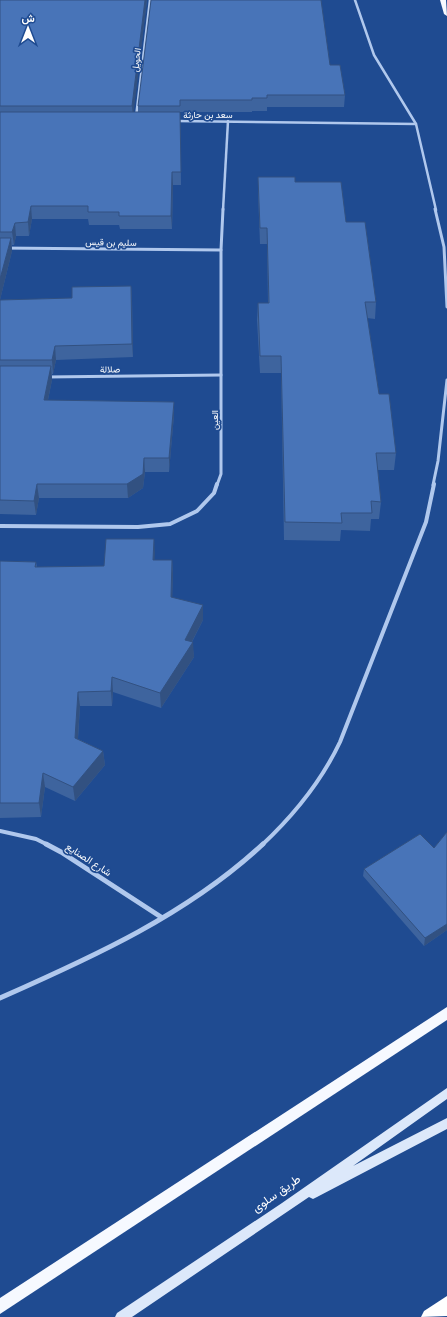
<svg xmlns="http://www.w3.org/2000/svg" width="447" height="1317" font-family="'Noto Sans',Vazirmatn,sans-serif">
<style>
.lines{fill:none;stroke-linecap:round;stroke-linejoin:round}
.street-far3{stroke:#b0c8ed;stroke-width:2.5}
.street-far2{stroke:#b0c8ed;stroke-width:3}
.street-far1{stroke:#b0c8ed;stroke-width:4}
.street{stroke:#b0c8ed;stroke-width:5}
.secondary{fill:#dce8fa;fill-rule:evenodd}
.primary{fill:#f6f9ff;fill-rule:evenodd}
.highway{fill:#fff;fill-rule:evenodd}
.wall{fill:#3e649e}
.shaded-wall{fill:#325181}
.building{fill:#4874b8;stroke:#325181}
.labels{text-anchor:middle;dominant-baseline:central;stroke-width:3.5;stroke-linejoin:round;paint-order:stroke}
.far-street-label{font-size:9px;fill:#fff;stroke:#1f4b91}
.street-label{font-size:10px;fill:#fff;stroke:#1f4b91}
.near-street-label{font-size:12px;fill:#fff;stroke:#1f4b91}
</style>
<rect width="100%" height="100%" fill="#1f4b91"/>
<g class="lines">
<g class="street-far3">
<path d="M355 0 374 55 416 124 436 210"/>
<path d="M136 117 150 0"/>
<path d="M176 121 416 124"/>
<path d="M223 210 228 121"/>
</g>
<g class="street-far2">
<path d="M435 209 444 247 447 307"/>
<path d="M0 248 221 250"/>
<path d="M46 377 221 375"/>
<path d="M217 485 221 474V250L223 209"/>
<path d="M433 485 438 461 447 380"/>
</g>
<g class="street-far1">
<path d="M0 526 138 527 170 524 197 511 214 493 217 484"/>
<path d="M0 831 36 839 48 845"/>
<path d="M262 845C294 815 321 782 340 742L426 522 434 484"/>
</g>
<g class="street">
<path d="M46 844 61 852 161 917"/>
<path d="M0 998C93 957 188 914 263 844"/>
</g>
<path class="secondary" d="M447 1088V1099L353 1166 447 1118V1129L317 1197 313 1199 309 1197 132 1317H115L117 1313 282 1203Z"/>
<g class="primary">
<path d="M440 0H446L447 16 444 14Z"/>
<path d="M447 1007V1020L0 1314V1298Z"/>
</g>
<path class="highway" d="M447 1296V1316L421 1317 424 1311Z"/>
</g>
<g class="wall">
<path d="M0 0H147L133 112H138V106L330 65 345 95 344 107H267V111H252V112H180L181 185H173L172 229H120L119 225H89L88 219H32L29 236H16L14 245H12V251L0 300 72 298 131 286 132 299 133 357 56 360 53 374H52V380L48 400 174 402V415L169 472H145L143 488 128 498H39L36 515 0 514Z"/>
<path d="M258 177 295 182 346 222 376 302 375 319 367 318 379 394 396 453 394 470H377L381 502 379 519H371L370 531 341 530 340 541 284 540 281 373H260L257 320 258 303H268L267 244H260L258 192Z"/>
<path d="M154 539V560H172L173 574 172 598 203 620 192 642 194 657 161 708 113 692 112 706H80L78 739 103 751 105 765 75 801 45 787 41 817 0 818V561L36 562 37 567 104 566Z"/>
<path d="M447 832V930L424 946 363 876 364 869 434 848Z"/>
</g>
<g class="shaded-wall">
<path d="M145 0H147L133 118 132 106Z"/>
<path d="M172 172 173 185 172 229 171 216Z"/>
<path d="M31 206 32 219 29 236 28 222Z"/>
<path d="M15 223 16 236 14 245 12 232Z"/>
<path d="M11 238 12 251 0 300V279Z"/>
<path d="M131 286 132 299 133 357 132 344Z"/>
<path d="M55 346 56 360 53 374 52 360Z"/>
<path d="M51 366 52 380 45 414 44 400Z"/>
<path d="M174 402V415L169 472V458Z"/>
<path d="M144 458 145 472 143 488 128 498 127 484Z"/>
<path d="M37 484 39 498 36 515 34 501Z"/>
<path d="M154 539 155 553 154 574 153 560Z"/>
<path d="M172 560 173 574 172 612 171 597Z"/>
<path d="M203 605V620L185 655V640Z"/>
<path d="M193 642 194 657 161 708 160 693Z"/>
<path d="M112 677 113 692 112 706 111 691Z"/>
<path d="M78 692 80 706 77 752 75 738Z"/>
<path d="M103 751 105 765 75 801 73 787Z"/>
<path d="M43 773 45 787 41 817 39 803Z"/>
<path d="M447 924V930L424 946 425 938Z"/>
</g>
<g class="building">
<path d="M0 0H145L132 106H0Z"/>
<path d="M151 0H321L330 65H340L345 95H267V98H252V100H180V106H138Z"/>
<path d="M0 112H180L181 172H172L171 216H119V212H88V206H31L28 222 15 223 12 232H0Z"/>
<path d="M258 177H295V182H341L346 222H365L376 302H365L379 394H389L396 453H376L381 502 371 501 372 513H341L342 523 285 522 281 356H260L258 303H269L267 228H260Z"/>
<path d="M0 238H11L0 279Z"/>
<path d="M131 286 132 344 55 346 52 360H0V300L72 298V287Z"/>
<path d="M0 366H51L44 400 174 402 169 458H144L143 474 127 484H37L34 501 0 500Z"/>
<path d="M106 539H154L153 560H172L171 597 203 605 185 640 193 642 160 693 112 677 111 691 78 692 75 738 103 751 73 787 43 773 39 803H0V561L36 562 35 567 104 566Z"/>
<path d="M447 832V924L425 938 364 869 420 834 434 848Z"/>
</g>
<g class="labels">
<g class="far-street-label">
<text transform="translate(136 60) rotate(-83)">الحويل</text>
<text x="208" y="114">سعد بن حارثة</text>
<text transform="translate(111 242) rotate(1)">سليم بن قيس</text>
<text transform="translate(110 369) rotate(-1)">صلالة</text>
<text transform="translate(214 420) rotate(-90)">العين</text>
</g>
<g class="street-label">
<text transform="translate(89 859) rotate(33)">شارع الصنايع</text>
</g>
<g class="near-street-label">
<text transform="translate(276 1193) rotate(-35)">طريق سلوى</text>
</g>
</g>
<g transform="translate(28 28)" stroke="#1f4b91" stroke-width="3" paint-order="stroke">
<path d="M0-3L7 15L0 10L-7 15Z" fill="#ffffff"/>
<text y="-6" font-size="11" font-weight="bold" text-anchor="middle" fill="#ffffff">ش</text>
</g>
</svg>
